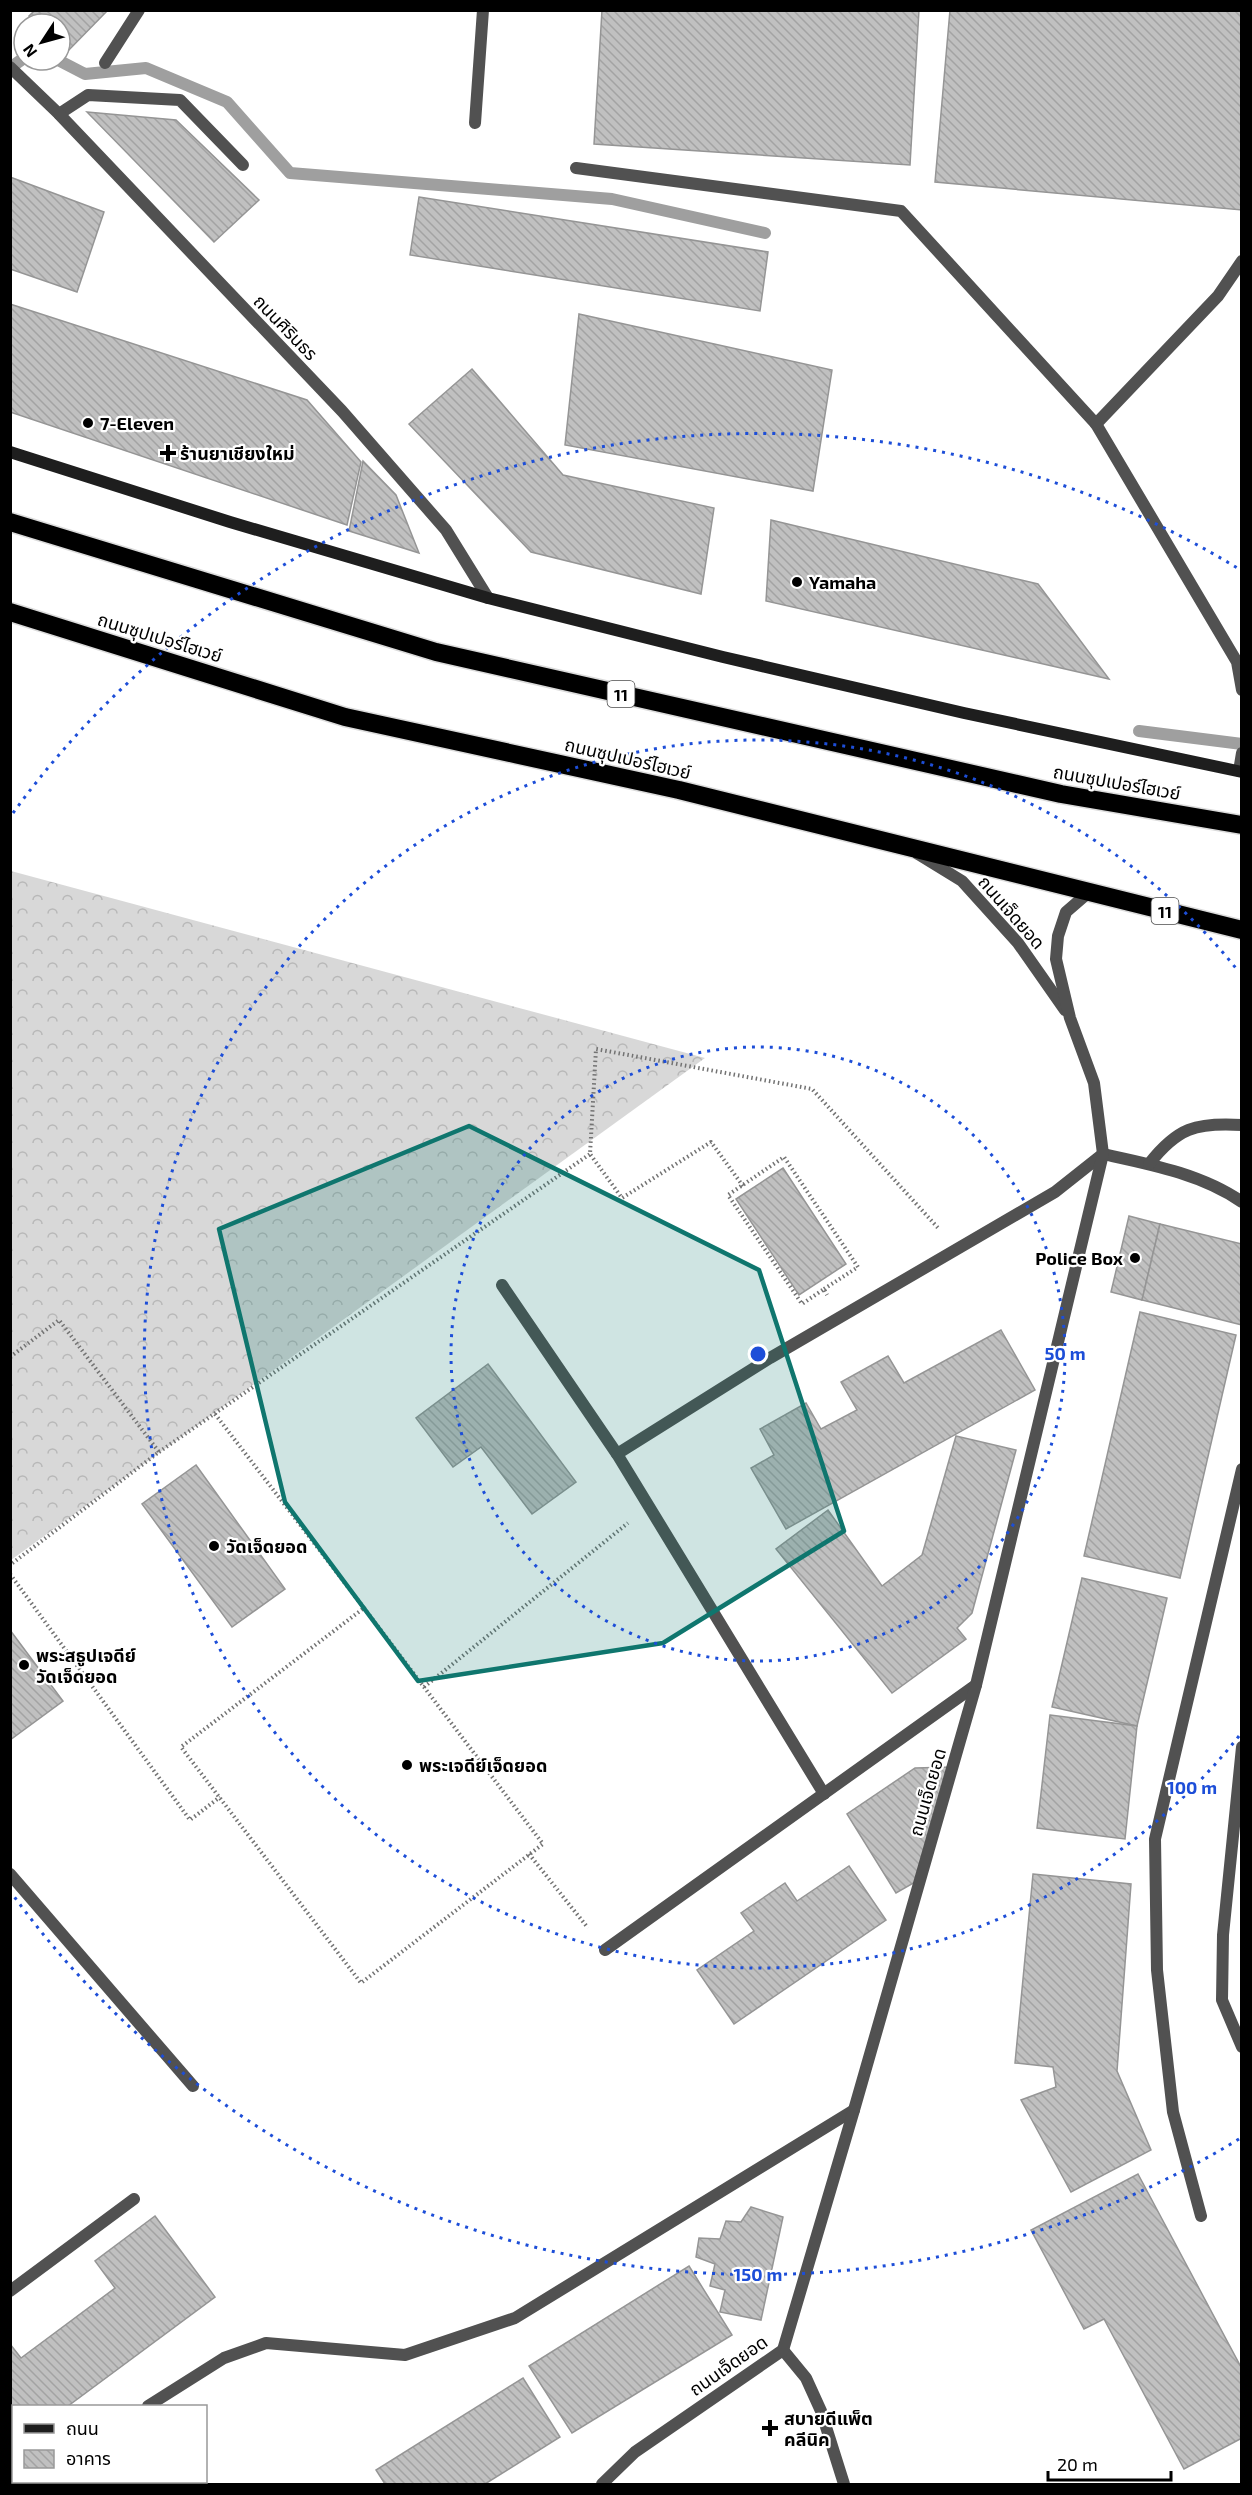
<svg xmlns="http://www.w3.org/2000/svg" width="1252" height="2495" font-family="'Exo 2','Noto Sans Thai',sans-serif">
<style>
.forest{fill:url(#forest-crowns)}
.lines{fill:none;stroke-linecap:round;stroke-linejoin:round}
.stream{stroke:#9f9f9f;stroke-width:12}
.building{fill:url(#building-back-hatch);stroke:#959595;stroke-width:1.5}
.highway-casing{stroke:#dbdbdb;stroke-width:21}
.path{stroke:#737373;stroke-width:4;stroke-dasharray:1.5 3;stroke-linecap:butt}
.lane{stroke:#515151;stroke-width:12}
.street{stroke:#515151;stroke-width:12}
.secondary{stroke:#1e1e1e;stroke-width:12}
.highway{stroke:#000;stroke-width:18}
.marked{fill:#0f766e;fill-opacity:0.2;stroke:#0f766e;stroke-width:4.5;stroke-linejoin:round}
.ring{fill:none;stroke:#1d4ed8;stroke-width:3;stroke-dasharray:3 6}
.poi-dot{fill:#000;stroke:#fff;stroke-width:2}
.labels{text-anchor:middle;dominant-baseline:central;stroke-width:4.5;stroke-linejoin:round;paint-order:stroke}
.shield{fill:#fff;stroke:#4c4c4c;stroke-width:1.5}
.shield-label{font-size:16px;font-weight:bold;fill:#000}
.street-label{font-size:18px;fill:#000;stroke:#fff}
.poi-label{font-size:18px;font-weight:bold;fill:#000;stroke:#fff;text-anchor:start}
.centre{fill:#1d4ed8;stroke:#fff;stroke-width:3}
.ring-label{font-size:18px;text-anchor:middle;font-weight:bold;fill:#1d4ed8;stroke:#fff;stroke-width:4.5;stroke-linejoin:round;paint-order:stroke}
</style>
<defs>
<pattern id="forest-crowns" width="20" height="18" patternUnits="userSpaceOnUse" patternTransform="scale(1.5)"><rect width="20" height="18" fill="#d8d8d8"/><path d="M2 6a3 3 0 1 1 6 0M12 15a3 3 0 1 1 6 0" fill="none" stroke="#b8b8b8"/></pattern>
<pattern id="building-back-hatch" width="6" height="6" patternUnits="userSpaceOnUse" patternTransform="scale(1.5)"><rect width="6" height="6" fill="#c0c0c0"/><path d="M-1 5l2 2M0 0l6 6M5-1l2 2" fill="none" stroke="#a3a3a3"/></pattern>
</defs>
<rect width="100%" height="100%" fill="#fff"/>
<path class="forest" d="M11 871 705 1058 11 1560Z"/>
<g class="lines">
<g class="stream">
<path d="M58 60 85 74 146 68 227 102 290 173 612 199 765 233"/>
<path d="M10 68 24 58"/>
<path d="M1139 731 1242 744"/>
</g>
</g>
<g class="building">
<path d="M35 10H108L66 53 60 47V24H37L29 16Z"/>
<path d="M602 10H919L910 165 594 144Z"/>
<path d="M950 10H1242V210L935 182Z"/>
<path d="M87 112 176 120 259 200 214 242Z"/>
<path d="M10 177 104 212 77 292 10 269Z"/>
<path d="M419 197 768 252 760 311 410 255Z"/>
<path d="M10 304 307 400 361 462 347 525 10 412Z"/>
<path d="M579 314 832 370 813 491 565 445Z"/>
<path d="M472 369 563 475 714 508 701 594 531 552 409 424Z"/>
<path d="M363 461 396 495 419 553 349 531Z"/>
<path d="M771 520 1038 584 1109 679 766 601Z"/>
<path d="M783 1168 846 1264 799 1295 736 1199Z"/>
<path d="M1129 1216 1160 1224 1142 1300 1111 1292Z"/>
<path d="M1160 1224 1242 1244V1325L1142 1300Z"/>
<path d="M1140 1312 1236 1335 1180 1578 1084 1556Z"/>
<path d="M1001 1330 1035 1390 786 1529 751 1468 774 1455 760 1429 806 1403 821 1429 857 1410 841 1382 888 1356 904 1383Z"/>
<path d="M488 1364 576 1482 532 1514 481 1447 453 1467 416 1418Z"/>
<path d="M956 1436 1016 1450 972 1613 957 1628 966 1639 892 1693 776 1549 828 1510 882 1586 922 1555Z"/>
<path d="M196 1465 285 1589 232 1627 142 1504Z"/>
<path d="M1082 1578 1167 1598 1137 1726 1052 1707Z"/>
<path d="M10 1630 63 1701 10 1740Z"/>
<path d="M1050 1715 1137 1726 1125 1839 1037 1828Z"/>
<path d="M952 1767 917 1881 896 1893 847 1814 915 1768Z"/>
<path d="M849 1866 886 1920 734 2024 697 1970 754 1931 741 1913 785 1883 797 1901Z"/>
<path d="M1033 1874 1131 1884 1117 2071 1151 2150 1071 2192 1021 2100 1056 2087 1053 2067 1015 2063Z"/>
<path d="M1138 2174 1242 2369V2438L1184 2469 1104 2319 1084 2329 1031 2230Z"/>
<path d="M751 2207 783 2217 761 2320 720 2312 725 2290 710 2286 715 2264 696 2257 699 2238 720 2239 726 2221 741 2222Z"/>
<path d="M155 2216 215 2297 68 2406H14V2448L10 2450V2344L21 2358 115 2288 95 2261Z"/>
<path d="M689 2266 732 2335 572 2433 529 2366Z"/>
<path d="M523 2378 560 2437 485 2484H385L376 2470Z"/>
</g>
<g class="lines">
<defs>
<g id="highway">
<path d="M10 522 436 652 1061 794 1242 825"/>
<path d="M10 612 345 717 679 790 1242 930"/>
</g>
</defs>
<use href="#highway" class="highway-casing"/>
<g class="path">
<path d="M743 1186 711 1142 622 1198 590 1154 596 1049 812 1089 939 1229"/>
<path d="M824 1289 858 1267 784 1157 728 1195 802 1304 824 1289 827 1295"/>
<path d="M10 1357 59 1320 159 1452 10 1565"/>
<path d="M215 1414 364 1608"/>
<path d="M159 1452 590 1154"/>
<path d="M10 1574 190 1820 220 1797"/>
<path d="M364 1608 543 1844 361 1983 181 1747Z"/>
<path d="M424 1687 628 1523"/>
<path d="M529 1854 588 1928"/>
</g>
<g class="lane">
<path d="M105 63 139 10"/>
<path d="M59 114 88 95 180 100 243 165"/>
<path d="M475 123 483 10"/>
<path d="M576 168 901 211 1096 424 1237 662 1242 690"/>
<path d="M1096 424 1218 296 1242 261"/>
<path d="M1239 771 1242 753"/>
<path d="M502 1285 617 1454 824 1794"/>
<path d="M617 1454 770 1358 1055 1192 1103 1154"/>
<path d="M10 1874 193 2086"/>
<path d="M605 1950 976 1685"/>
<path d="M1201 2216 1173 2112 1157 1970 1155 1839 1242 1469"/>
<path d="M10 2291 134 2199"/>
</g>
<g class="street">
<path d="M10 67 59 114 342 411 446 530 488 598"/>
<path d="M918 854 962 881 1018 943 1065 1010"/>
<path d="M1103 1154C1149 1164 1202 1174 1242 1202"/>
<path d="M1149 1164C1177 1128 1196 1122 1242 1125"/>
<path d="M1242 1747 1223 1935 1222 2000 1242 2047"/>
<path d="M783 2350 806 2378 821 2411 844 2484"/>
<path d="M148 2406 224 2358 266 2343 405 2355 515 2318 854 2110"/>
<path d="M38 2484 42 2482"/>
<path d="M602 2484 635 2452 783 2350 854 2110 976 1685 1103 1154 1094 1083 1070 1018 1056 959 1058 936 1066 912 1088 893"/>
</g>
<path class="secondary" d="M10 452 230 522 488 598 723 657 964 713 1242 772"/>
<use href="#highway" class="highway"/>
</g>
<path class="marked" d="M469 1126 759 1270 844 1531 663 1643 418 1681 285 1502 219 1229Z"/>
<g class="ring">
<circle cx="758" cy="1354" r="307"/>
<path d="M1239 1736A614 614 0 1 1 1239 972"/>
<path d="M1239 2139A921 921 0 0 1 13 1895M13 813A921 921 0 0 1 1239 569"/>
</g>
<g class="poi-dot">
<circle cx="88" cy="423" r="6"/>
<path d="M165 444h6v6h6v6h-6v6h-6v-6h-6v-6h6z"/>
<circle cx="797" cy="582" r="6"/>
<circle cx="1135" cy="1258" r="6"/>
<circle cx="214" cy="1546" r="6"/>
<circle cx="24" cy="1665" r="6"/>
<circle cx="407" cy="1765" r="6"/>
<path d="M767 2419h6v6h6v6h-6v6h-6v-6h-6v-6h6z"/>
</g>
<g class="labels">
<g class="shield">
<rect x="607.5" y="681" width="27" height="26" rx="4.5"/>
<rect x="1151.5" y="898" width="27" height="26" rx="4.5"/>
</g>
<g class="shield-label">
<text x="621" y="694">11</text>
<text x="1165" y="911">11</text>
</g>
<g class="street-label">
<text transform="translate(286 327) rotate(46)">ถนนศิรินธร</text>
<text transform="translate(160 637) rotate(17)">ถนนซุปเปอร์ไฮเวย์</text>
<text transform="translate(628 758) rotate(13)">ถนนซุปเปอร์ไฮเวย์</text>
<text transform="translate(1117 782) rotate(10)">ถนนซุปเปอร์ไฮเวย์</text>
<text transform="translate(1012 912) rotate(49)">ถนนเจ็ดยอด</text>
<text transform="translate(927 1792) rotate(-74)">ถนนเจ็ดยอด</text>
<text transform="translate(728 2365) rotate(-35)">ถนนเจ็ดยอด</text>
</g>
<g class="poi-label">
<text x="100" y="423">7-Eleven</text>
<text x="180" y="453">ร้านยาเชียงใหม่</text>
<text x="809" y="582">Yamaha</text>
<text x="1123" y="1258" text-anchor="end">Police Box</text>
<text x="226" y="1546">วัดเจ็ดยอด</text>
<text x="36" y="1655">พระสธูปเจดีย์<tspan x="36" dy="21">วัดเจ็ดยอด</tspan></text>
<text x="419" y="1765">พระเจดีย์เจ็ดยอด</text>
<text x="784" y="2418">สบายดีแพ็ต<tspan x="784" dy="21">คลีนิค</tspan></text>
</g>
</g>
<circle cx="758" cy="1354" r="9" class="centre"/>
<g class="ring-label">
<text x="1065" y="1360">50 m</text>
<text x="1192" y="1794">100 m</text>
<text x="758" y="2281">150 m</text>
</g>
<rect width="1252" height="2495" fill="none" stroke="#000000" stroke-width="24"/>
<rect x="12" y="2405" width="195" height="78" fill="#ffffff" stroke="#999999" stroke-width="1.5"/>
<rect x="24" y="2424" width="30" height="9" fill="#1e1e1e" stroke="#999999" stroke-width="1.5"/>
<text x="66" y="2435" font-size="18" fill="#000000">ถนน</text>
<rect x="24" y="2450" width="30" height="18" fill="url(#building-back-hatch)" stroke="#999999" stroke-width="1.5"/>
<text x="66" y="2465" font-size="18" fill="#000000">อาคาร</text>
<g transform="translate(42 42) rotate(234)"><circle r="28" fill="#ffffff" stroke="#999999" stroke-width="1.5"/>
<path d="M0-4.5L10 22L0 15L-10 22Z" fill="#000000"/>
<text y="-9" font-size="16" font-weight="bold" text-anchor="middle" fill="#000000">N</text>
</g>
<path d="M1048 2471v9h123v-9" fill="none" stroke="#000000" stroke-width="3"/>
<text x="1057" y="2471" font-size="18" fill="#000000" stroke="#ffffff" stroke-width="4.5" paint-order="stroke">20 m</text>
</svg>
